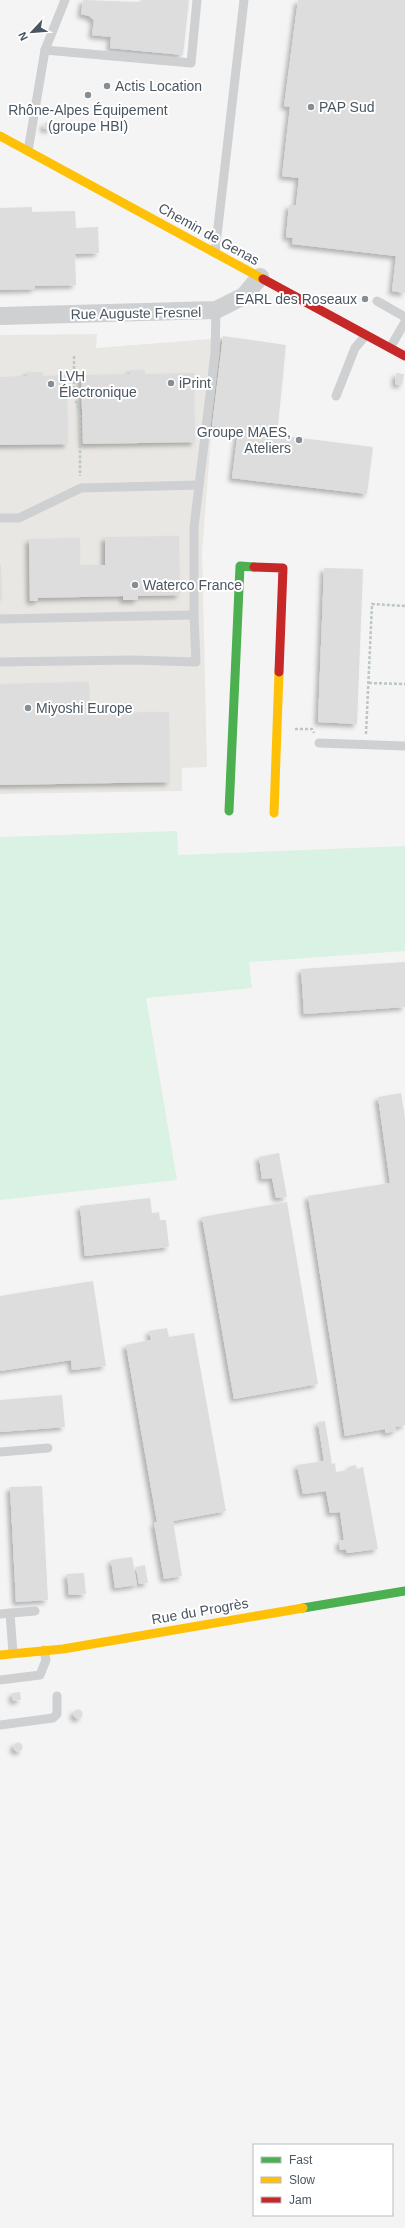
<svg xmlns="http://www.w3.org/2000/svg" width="405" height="2228" font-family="Arial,sans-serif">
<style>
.commercial{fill:#e8e7e3}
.green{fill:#d9f2e3}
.building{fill:#ddddde;filter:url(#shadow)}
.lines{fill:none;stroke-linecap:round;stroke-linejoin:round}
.path{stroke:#bcc7c4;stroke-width:2.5;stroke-dasharray:3 2;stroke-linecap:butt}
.lane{stroke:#ced0d2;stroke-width:9}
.street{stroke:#ced0d2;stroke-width:18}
.fast{stroke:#4caf50;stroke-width:9}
.slow{stroke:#ffc107;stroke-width:9}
.jam{stroke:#c62828;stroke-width:9}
.poi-dot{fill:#868d94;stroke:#fff;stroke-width:1.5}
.labels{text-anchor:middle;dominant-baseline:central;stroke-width:4;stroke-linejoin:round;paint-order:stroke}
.poi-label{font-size:14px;fill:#4a5661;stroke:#fff;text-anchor:start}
.street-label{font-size:14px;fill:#4a5661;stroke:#fff}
</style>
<defs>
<filter id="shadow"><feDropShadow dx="-3.5" dy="3.5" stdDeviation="2" flood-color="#0004"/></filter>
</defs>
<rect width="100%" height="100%" fill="#f4f4f4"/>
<path class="commercial" d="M97 334 96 348 223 338 212 426 202 551 207 767 182 768V791L0 794V335Z"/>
<path class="green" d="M177 831 178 855 405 846V951L249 962 252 988 146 998 177 1180 0 1200V837Z"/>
<g class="building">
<path d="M83 0 140 2 141 0H189L183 55 110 48 111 37 92 35 94 20 89 16 81 14Z"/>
<path d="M298 0H405V293L392 291 396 256 292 244 293 238 286 237 289 205H296L299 178 282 176 290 107 284 106Z"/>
<path d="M45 122 52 124 50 130 43 128Z"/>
<path d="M32 207V212L75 211 76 228 98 227 99 253 75 254 76 285 35 286V289L0 290V208Z"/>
<path d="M223 336 286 345 277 435 373 447 367 494 232 478 238 431 212 426Z"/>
<path d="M130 370H145V374L194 373 195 442 83 444 81 375 130 374Z"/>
<path d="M27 372H43V376L67 375 68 444 0 445V377L27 376Z"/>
<path d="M396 373 404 374 402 385 395 384Z"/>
<path d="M179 536 180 595 138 596V600H123V596L38 598V601H30L29 539 80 538V565H105V537Z"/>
<path d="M0 565H1L2 598H0Z"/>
<path d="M324 568 363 569 357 724 318 722Z"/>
<path d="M89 682 90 713 169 712 170 782 0 785V684Z"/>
<path d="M405 962V1007L304 1014 301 969Z"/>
<path d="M401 1093 405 1118V1425L396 1427V1431L385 1433V1429L345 1436 308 1196 390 1183 378 1097Z"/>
<path d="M279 1153 287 1197 276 1198 272 1178 262 1179 259 1157Z"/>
<path d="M150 1198 152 1213 159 1212 160 1220H166L169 1247 85 1256 80 1206Z"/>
<path d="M287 1202 318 1384 234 1399 202 1217Z"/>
<path d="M93 1281 106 1366 72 1370 71 1360 0 1371V1296Z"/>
<path d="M167 1328 169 1337 194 1333 226 1511 173 1521 182 1576 164 1579 154 1523 157 1522 126 1345 151 1340 149 1331Z"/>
<path d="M62 1395 65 1427 0 1432V1400Z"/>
<path d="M325 1421 332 1464 335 1463 336 1472 350 1470V1466L356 1465 357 1469 363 1467 378 1549 347 1553 346 1549 340 1550 339 1541 344 1540 340 1512 330 1513 326 1491 303 1494 297 1465 324 1461 318 1422Z"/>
<path d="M42 1486 48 1600 16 1602 10 1487Z"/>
<path d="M132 1557 137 1585 115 1588 111 1560Z"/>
<path d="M145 1565 148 1583 139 1584 136 1567Z"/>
<path d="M84 1573 86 1594 69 1595 67 1574Z"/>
<path d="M20 1692 21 1700 13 1701 12 1693Z"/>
<circle cx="78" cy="1714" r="4.5"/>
<circle cx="18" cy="1747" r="4.5"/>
</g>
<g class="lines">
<g class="path">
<path d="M74 356V393L80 416V476"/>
<path d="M369 683 405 684"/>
<path d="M295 729H312L314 733"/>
<path d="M366 734 372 604 405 606"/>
</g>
<g class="lane">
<path d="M45 50 65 0"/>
<path d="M28 151 45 50 191 63 197 0"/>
<path d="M215 253 244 0"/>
<path d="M377 301 405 317"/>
<path d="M390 348 405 322"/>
<path d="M336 396 355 348 366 335"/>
<path d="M0 518H19L81 488 199 485"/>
<path d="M0 619 194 615V527L215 353 216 310"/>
<path d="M0 662 133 660 196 662 194 615"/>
<path d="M319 743 405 746"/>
<path d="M0 1452 48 1448"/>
<path d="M10 1613 13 1653"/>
<path d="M0 1614 35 1611"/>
<path d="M0 1680 40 1675 46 1660 44 1650"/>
<path d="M0 1725 53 1718 57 1714V1696"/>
</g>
<path class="street" d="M0 316 216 310 244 296 260 277"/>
<g class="fast">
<path d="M229 811 240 566 254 567"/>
<path d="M303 1608 405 1591"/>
</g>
<g class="slow">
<path d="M0 136 263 279"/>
<path d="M274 813 279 672"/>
<path d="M0 1655 63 1649 303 1608"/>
</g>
<g class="jam">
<path d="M263 279 405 356"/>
<path d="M254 567 283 568 279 672"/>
</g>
</g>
<g class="poi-dot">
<circle cx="107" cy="86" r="4"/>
<circle cx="88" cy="95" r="4"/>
<circle cx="311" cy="107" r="4"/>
<circle cx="365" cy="299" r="4"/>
<circle cx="171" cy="383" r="4"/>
<circle cx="51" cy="384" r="4"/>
<circle cx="299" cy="440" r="4"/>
<circle cx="135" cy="585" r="4"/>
<circle cx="28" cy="708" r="4"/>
</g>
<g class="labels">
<g class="poi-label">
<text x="115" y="86">Actis Location</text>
<text x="319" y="107">PAP Sud</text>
<text x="88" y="110" text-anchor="middle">Rhône-Alpes Équipement<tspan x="88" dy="16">(groupe HBI)</tspan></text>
<text x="357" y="299" text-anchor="end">EARL des Roseaux</text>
<text x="59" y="376">LVH<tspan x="59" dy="16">Électronique</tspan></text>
<text x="179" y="383">iPrint</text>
<text x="291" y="432" text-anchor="end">Groupe MAES,<tspan x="291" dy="16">Ateliers</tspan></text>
<text x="143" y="585">Waterco France</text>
<text x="36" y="708">Miyoshi Europe</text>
</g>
<g class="street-label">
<text transform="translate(209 234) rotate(29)">Chemin de Genas</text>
<text transform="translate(136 313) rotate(-1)">Rue Auguste Fresnel</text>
<text transform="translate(200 1611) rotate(-10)">Rue du Progrès</text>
</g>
</g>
<rect x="253" y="2144" width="140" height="72" fill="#ffffff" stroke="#b7bbc0"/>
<rect x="261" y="2157" width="20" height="6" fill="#4caf50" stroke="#b7bbc0"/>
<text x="289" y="2164" font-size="12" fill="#4a5661">Fast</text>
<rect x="261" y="2177" width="20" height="6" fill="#ffc107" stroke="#b7bbc0"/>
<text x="289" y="2184" font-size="12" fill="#4a5661">Slow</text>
<rect x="261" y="2197" width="20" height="6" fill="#c62828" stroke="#b7bbc0"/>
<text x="289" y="2204" font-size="12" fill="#4a5661">Jam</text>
<g transform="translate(32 32) rotate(244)" stroke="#ffffff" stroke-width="3" paint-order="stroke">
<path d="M0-3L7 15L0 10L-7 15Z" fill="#4a5661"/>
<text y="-6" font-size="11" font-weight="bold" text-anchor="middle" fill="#4a5661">N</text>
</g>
</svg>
